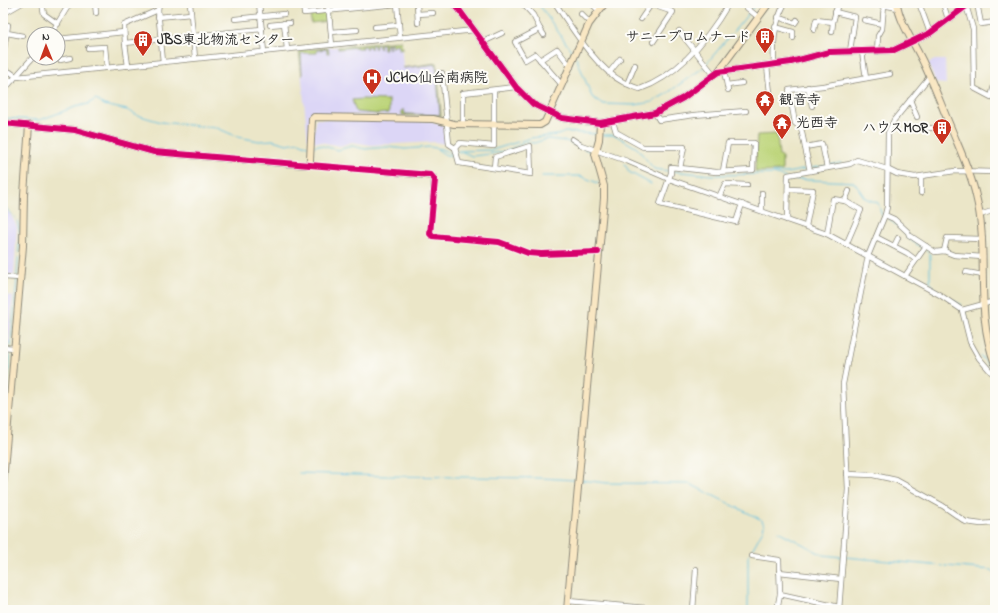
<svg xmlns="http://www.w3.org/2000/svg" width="998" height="613" font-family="'Indie Flower','Klee One',sans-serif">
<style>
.built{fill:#dcd6f6}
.green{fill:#bcd478;stroke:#748052}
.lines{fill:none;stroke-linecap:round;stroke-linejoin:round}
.stream{stroke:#63c0e1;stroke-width:1}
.street-casing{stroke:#8b887a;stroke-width:6}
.secondary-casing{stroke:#8b887a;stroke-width:8}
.street{stroke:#fff;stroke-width:4.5}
.secondary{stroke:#f9e7c3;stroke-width:6}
.cycleway-casing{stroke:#fdfcf7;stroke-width:8}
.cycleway{stroke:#d6006c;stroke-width:6}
.labels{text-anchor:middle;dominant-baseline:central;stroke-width:4;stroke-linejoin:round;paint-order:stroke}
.poi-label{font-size:14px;font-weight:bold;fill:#2b2b2b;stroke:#fdfcf7;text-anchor:start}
</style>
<rect width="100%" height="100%" fill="#fdfcf7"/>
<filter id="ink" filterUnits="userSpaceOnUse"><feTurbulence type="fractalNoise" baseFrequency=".025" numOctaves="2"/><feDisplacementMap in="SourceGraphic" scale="8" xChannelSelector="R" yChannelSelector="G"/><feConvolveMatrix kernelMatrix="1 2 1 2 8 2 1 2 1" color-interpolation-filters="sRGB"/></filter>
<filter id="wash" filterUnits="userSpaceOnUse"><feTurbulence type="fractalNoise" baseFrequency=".012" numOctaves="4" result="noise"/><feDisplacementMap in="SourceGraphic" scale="16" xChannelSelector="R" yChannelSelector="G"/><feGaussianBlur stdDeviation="0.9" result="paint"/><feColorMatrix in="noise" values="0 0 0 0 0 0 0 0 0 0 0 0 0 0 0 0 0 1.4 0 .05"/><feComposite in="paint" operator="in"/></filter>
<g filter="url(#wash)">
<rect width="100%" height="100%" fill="#ebe6c8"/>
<g class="built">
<path d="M401 41 403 67 437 63 441 116 313 115 308 142 299 50Z"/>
<path d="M935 60H945L946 84 936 83 928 63Z"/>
<path d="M317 119 433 121 436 124H443L445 144 435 142 371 145 352 142 340 146 320 142H314L313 130 315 129V121Z"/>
<path d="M3 207 11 215 17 227 14 276 3 275Z"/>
<path d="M3 295 13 296 9 345H3Z"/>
<path d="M3 348 9 349 3 408Z"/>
</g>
<g class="green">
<path d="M325 13 327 14 329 21 311 23 310 14Z"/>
<path d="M401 41 402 49H399V44L394 45 392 48V43L389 44V49L388 44H385V49H383V44H380V49L378 44 376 45 375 49 374 45H371V49L369 46H367L366 49 365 46H363L362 49 361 46 358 49 357 47 338 49V47Z"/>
<path d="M328 48 329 53H327V49L317 50V53H301L302 76 299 50Z"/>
<path d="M437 63 441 116 402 115V110H404L405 114 440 115 436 64 403 68Z"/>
<path d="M363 99 389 100V113L377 114 356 112 352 100Z"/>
<path d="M777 134 779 156 782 157V171L755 172 757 135Z"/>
</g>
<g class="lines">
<g class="stream">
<path d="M538 3 573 53"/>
<path d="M752 9 756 3"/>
<path d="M576 57 592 97 603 104 635 105 652 102 666 94 704 67"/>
<path d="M707 63 749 13"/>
<path d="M3 118 40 120 75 107 88 104 96 99 104 105 127 110 137 115 161 122 217 128 238 137 259 141 273 140 287 144 299 142 308 146"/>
<path d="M602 135H615L637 148 654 169 669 171"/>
<path d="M314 146 319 145 338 150 352 146 365 149 388 147 405 149 430 147 441 149 451 153 455 152"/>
<path d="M435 148 446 155H454"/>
<path d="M583 148 591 152"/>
<path d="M458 151 492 150 531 138 558 135 565 132 597 134"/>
<path d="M459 153 463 152 472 156 490 154 506 151 527 142 534 143 547 139 566 141 580 147"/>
<path d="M625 164 629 172 651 184"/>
<path d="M829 165 841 163"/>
<path d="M811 168 826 166"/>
<path d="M672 171 711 175 774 174 786 178"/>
<path d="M773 173H786L808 169"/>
<path d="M542 176H580L598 183"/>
<path d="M791 179 854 182 865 198 878 203 882 216"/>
<path d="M3 205 17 220 20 232"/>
<path d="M889 219 906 233 908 238 922 248"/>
<path d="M925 249 930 253V282L937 291"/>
<path d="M17 276 20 235"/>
<path d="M947 297 961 305"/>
<path d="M965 312 968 324"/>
<path d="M11 346 17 279"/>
<path d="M980 355 990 367"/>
<path d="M3 439 11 349"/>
<path d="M299 473 386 476 541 478 576 480"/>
<path d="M581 480 607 483 690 484 762 520 764 525 763 530 748 557V610"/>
<path d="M993 527 995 538"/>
<path d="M778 531 823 555 842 557"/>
<path d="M845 557 943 566"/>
<path d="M946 566 992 570 995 573"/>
</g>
</g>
</g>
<g filter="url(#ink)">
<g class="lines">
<defs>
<g id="street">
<path d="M42 3 44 14 58 24"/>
<path d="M95 3 96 13"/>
<path d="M159 3 158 10 163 62"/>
<path d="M190 3 195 58"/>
<path d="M259 3 264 52"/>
<path d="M303 3 304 13 397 4"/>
<path d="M328 3 332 45"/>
<path d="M397 3 400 37"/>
<path d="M417 3 418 23"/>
<path d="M522 3 533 15 540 29 515 42 525 60 535 54 562 85"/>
<path d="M555 3C572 28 596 68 623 82 628 85 634 87 640 89 679 75 709 37 729 3"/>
<path d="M591 3 599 11"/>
<path d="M647 3 673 12 653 42"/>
<path d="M872 3 898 8"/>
<path d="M919 3 930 33"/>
<path d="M943 3 948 19"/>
<path d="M977 3 981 24 995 22"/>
<path d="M966 5 973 29 974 88 991 97 995 82"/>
<path d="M747 8 758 17"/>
<path d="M835 12 855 17 850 51"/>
<path d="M3 14 22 3"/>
<path d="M418 14 433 13"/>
<path d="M581 14 590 23"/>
<path d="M158 17 191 14"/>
<path d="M778 17 795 23 797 20"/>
<path d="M235 19 284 14"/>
<path d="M641 19 652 3"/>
<path d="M864 20 882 24"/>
<path d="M284 23 287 49"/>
<path d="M3 24 8 25 3 54"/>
<path d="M270 25 290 23"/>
<path d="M375 27 399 25"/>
<path d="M775 27 793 32V38"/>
<path d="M540 29 544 35"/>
<path d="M814 30 816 20 833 22 838 3"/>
<path d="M679 31 715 76"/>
<path d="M331 32 357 30"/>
<path d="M832 32 833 22"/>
<path d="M7 33 23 36"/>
<path d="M51 34 70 3"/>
<path d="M58 39 124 32"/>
<path d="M483 42 502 33"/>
<path d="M125 43 124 25 158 10"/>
<path d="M58 47 60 60 70 58"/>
<path d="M88 48 105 47 107 68"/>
<path d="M862 52 866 78"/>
<path d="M877 52 878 36 882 29 884 5"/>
<path d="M540 60 557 49 571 67"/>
<path d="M774 65C773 43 774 23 785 3"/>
<path d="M128 66 125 43 262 29"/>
<path d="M3 70 10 72 17 77 475 30"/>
<path d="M724 71 728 90"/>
<path d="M442 73 449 144 455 148 459 163 531 174 530 146 495 157 494 168"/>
<path d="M609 73 620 59"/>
<path d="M930 76 894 120 888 133 887 207 885 215 894 219 908 232 909 235 935 252 944 251 954 255 983 257"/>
<path d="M3 83 13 80"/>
<path d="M627 84 635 65"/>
<path d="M727 85 742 83"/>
<path d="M808 87 812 106"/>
<path d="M3 91 34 56"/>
<path d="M910 100 917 117"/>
<path d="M765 103 771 101 767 66"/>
<path d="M655 113 659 120 694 115 746 111"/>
<path d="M613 122 616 132 643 147H684L680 168 671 167V173L660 204 736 222 742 204"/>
<path d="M463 124V93L516 87"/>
<path d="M926 128H951"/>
<path d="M572 139 581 145 627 161 669 179 827 234 940 295 962 310 995 301"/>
<path d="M805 147 822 144 827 168"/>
<path d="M455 148 460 143 494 146V90"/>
<path d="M308 164 434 177 430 234 432 236 499 242 528 253 541 254 598 252"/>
<path d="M680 168 716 172 753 170 754 143H728L723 171"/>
<path d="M810 171 801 128 795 123 789 90 823 86 890 74"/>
<path d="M921 177V193"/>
<path d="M788 189 813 190 806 226"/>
<path d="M719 197 725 184 747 185"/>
<path d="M845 201 849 191"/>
<path d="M762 210V193"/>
<path d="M980 215 995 210"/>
<path d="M787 220 788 175 850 164 857 160 887 169 897 174 915 177 955 171 995 172"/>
<path d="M827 234 833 199 845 201 861 210 846 245"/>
<path d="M876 237 907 253 916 260"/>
<path d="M894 246 898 238"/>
<path d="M944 251 947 238 983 239"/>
<path d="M966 272 983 275"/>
<path d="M905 276 926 246"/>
<path d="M3 277 21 278"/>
<path d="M962 310 970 342 979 358 991 372 995 373"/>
<path d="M3 347 14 348"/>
<path d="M847 474 873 475 896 480 943 506 966 522 981 524 995 523"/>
<path d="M752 556 779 560 780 594"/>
<path d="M779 572 841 579"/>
<path d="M568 601 668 610"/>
<path d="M693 610 696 569"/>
<path d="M777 610 780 594 839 607"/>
<path d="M839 610 848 489 843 384 868 256 885 215"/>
</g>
<g id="secondary">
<path d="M454 3 516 87 533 104 562 118 600 123 655 113 683 98 718 72 791 62 829 52 894 50 930 33 970 3"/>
<path d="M897 3C899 22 916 46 924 64 934 85 942 107 951 128 960 150 971 173 976 196 990 251 974 310 995 364"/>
<path d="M718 72 769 3"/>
<path d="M3 123 75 130 154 152 306 165 308 164 310 160 312 119 314 117 433 119 454 124 540 125 545 122 589 24 605 3"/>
<path d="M3 483 23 246 24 194 29 125"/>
<path d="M567 610 604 198V186L595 154 599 140 600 123"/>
</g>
</defs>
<use href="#street" class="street-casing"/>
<use href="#secondary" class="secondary-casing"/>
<use href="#street" class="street"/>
<use href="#secondary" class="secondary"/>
<defs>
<g id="cycleway">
<path d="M454 3 516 87 533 104 562 118 600 123 655 113 683 98 718 72 791 62 829 52 894 50 930 33 970 3"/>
<path d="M3 123 75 130 154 152 431 175 435 180 430 234 432 236 499 242 528 253 541 254 598 252"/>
</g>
</defs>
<use href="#cycleway" class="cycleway-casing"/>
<use href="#cycleway" class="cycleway"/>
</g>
</g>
<defs>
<symbol id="building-pin" viewBox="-11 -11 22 30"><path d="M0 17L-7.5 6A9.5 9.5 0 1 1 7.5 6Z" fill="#c8321e" stroke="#fdfcf7"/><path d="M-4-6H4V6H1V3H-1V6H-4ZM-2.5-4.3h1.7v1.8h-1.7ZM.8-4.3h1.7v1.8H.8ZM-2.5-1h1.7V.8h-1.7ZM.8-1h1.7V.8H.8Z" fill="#fff"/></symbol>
<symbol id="hospital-pin" viewBox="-11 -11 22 30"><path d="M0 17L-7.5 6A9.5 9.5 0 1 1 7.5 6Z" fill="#c8321e" stroke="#fdfcf7"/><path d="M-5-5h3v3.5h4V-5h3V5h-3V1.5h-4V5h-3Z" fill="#fff"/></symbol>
<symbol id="temple-pin" viewBox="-11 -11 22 30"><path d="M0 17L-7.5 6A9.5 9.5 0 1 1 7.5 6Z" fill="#c8321e" stroke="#fdfcf7"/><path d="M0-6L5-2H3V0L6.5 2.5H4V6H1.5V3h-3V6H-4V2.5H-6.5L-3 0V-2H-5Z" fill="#fff"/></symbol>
</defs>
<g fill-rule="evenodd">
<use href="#building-pin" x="754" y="26" width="22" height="30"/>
<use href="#building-pin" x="132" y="29" width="22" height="30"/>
<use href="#hospital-pin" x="361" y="67" width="22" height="30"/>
<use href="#temple-pin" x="754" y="89" width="22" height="30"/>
<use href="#temple-pin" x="771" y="112" width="22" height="30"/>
<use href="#building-pin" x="931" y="117" width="22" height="30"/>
</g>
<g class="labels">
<g class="poi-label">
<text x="751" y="37" text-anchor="end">サニープロムナード</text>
<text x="157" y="40">JBS東北物流センター</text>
<text x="386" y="78">JCHO仙台南病院</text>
<text x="779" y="100">観音寺</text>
<text x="796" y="123">光西寺</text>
<text x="928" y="128" text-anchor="end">ハウスMOR</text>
</g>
</g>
<rect width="998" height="613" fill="none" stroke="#fdfcf7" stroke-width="16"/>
<g transform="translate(46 46) rotate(359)"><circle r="19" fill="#fdfcf7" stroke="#a9a8a5"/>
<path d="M0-3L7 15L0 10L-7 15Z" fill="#c8321e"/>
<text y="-6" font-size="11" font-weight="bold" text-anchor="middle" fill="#2b2b2b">N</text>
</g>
</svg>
